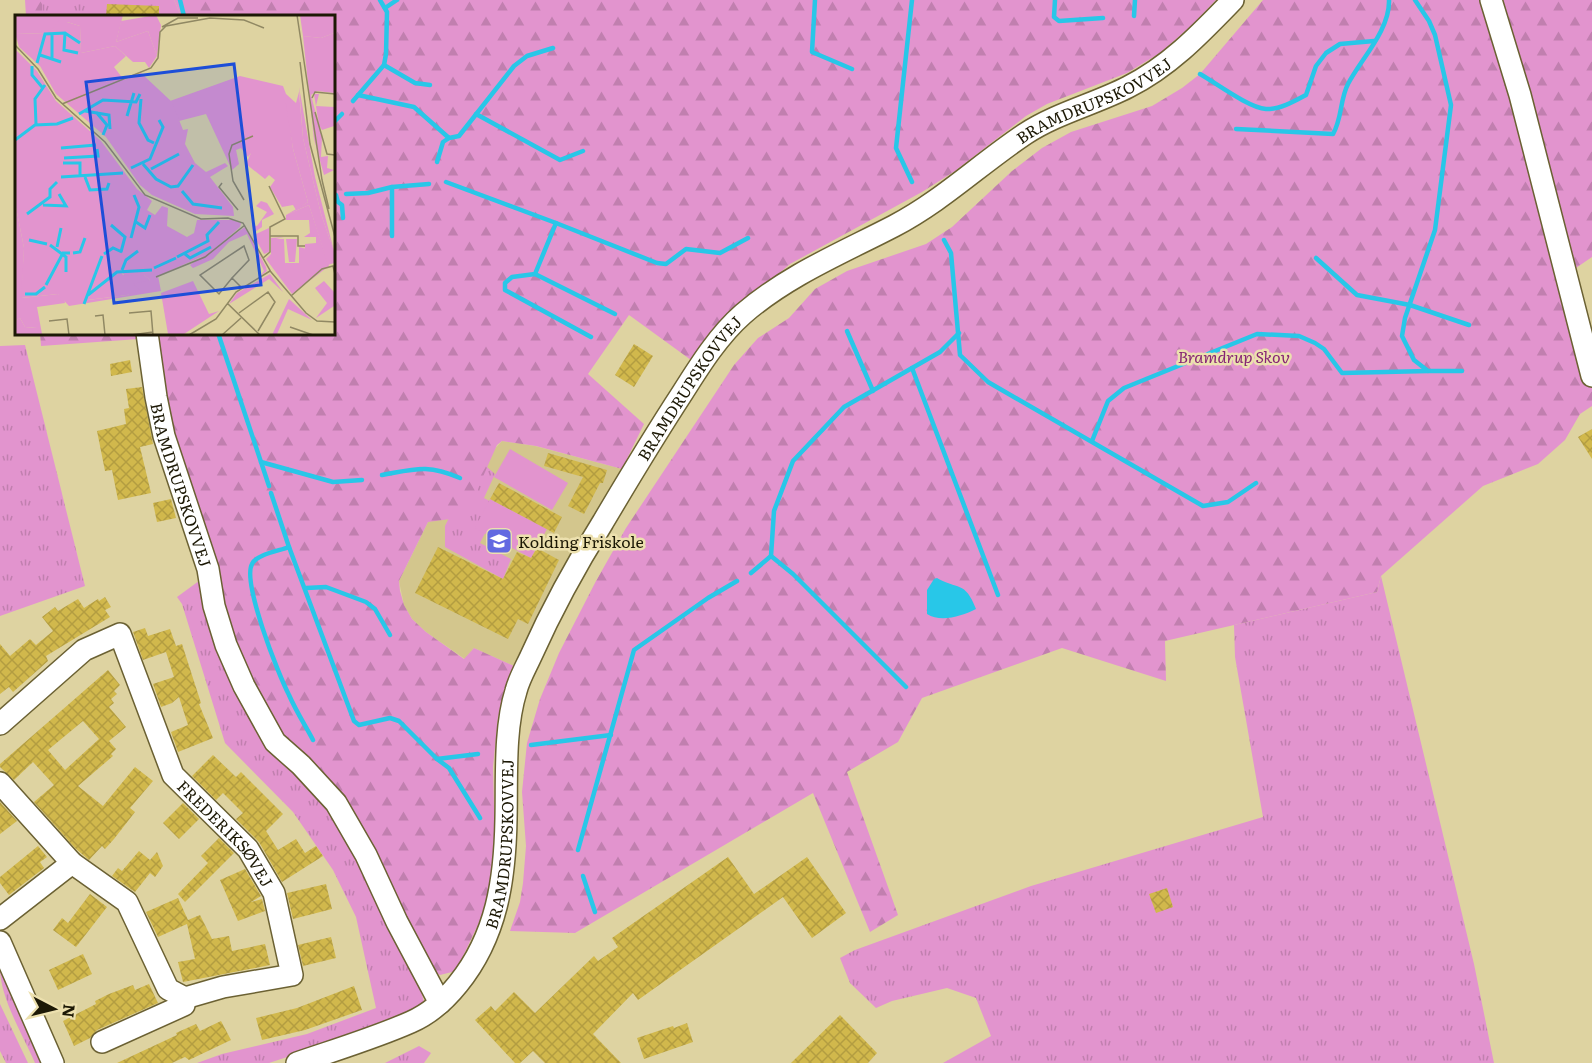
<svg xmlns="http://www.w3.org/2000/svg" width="1592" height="1063" font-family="Literata,serif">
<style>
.built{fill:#d3c68d}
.grass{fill:url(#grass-tufts)}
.forest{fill:url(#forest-firs)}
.garden{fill:#e294ce}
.water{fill:#28c7e8}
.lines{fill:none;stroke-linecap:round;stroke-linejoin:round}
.stream{stroke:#28c7e8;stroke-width:4.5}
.building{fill:url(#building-cross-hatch);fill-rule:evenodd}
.minor-casing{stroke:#6b6133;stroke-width:24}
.minor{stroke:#fff;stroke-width:21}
.labels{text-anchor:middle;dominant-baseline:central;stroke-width:5;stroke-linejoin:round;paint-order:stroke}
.street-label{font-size:16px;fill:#1c1805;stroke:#ece0ae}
.park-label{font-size:16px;font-style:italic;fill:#862474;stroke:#ece0ae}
.poi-label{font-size:16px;fill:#1c1805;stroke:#ece0ae;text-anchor:start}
.inset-river{fill:none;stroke:#28c7e8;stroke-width:3}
.inset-road{fill:none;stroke:#908863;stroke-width:1.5}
.view{fill:#1d4ed8;fill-opacity:0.15;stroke:#1d4ed8;stroke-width:3}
.inset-edge{fill:none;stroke:#1c1805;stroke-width:3}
</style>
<defs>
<pattern id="grass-tufts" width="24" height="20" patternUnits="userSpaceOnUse" patternTransform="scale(1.5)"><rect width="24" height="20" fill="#e294ce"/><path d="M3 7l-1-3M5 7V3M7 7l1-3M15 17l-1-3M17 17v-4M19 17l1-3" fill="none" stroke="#c17faf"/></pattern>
<pattern id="forest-firs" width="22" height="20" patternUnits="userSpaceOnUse" patternTransform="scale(1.5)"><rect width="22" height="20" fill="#e294ce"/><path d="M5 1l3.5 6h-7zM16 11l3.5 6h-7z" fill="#c17faf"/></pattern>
<pattern id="building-cross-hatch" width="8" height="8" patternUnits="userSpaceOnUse" patternTransform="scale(1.5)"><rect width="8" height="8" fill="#d1b84c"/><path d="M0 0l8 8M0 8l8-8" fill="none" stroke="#b39d41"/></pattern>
</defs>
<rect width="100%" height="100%" fill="#ded3a1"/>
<path class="built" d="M502 441 535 446 622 469 555 582 514 666 474 648 465 659 426 632 412 619 404 605 399 581 428 522Z"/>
<g class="grass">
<path d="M42 0H174L181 16H42Z"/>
<path d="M25 345 85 586 0 616V346Z"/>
<path d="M478 459 495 474 484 498 499 506 480 543 511 559 503 579 445 547V526Z"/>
<path d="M1381 576 1474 964 1494 1063H943L991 1036 976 998 947 988 892 1001 876 1008 850 983 840 958 855 950 1031 886 1263 817 1235 657 1234 625 1377 592Z"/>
<path d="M203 578 328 804 417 977 424 1002 416 1010 390 1023 269 1063H197L222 1054 307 1034 376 1008 356 917 333 870 293 812 225 743 182 604 177 597Z"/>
<path d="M0 968 41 1063H35C23 1035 0 998 0 968Z"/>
<path d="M0 1004 28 1063H6L0 1051Z"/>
<path d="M419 1046 431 1053 424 1063H385Z"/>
</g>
<g class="forest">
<path d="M25 0H42V16H26Z"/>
<path d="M174 0H1216L1191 26 1160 53 1127 73 1047 104 1026 116 955 171 922 192 790 264 734 312 691 360 629 315 588 374 644 424 622 469 536 446 502 441 497 445 465 517 428 522 399 581 400 591 404 605 412 619 426 632 464 659 474 648 514 666 498 717 493 767 495 847 493 869 484 912 456 971 440 975 426 967 373 853 273 727 234 642 168 428 153 338 41 346 40 333H333V16H181Z"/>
<path d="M1263 0H1592V257L1573 270 1592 337V406L1580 414 1565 440 1538 464 1483 486 1381 576 1377 592 1165 641 1166 681 1062 648 922 698 898 742 847 772 898 915 870 932 813 793 575 933 510 931 520 902 523 883 526 846 522 792 527 743 540 699 559 653 596 581 626 528 734 365 758 338 789 318 815 289 847 271 926 244 952 227 1012 171 1042 148 1071 132 1152 106 1182 88 1200 74Z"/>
</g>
<g class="garden">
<path d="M510 449 568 483 552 510 494 477Z"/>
<path d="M490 499 547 529 531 558 475 528Z"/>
</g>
<path class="water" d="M937 578C957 590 965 580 976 609 962 616 941 623 927 614V590L934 579Z"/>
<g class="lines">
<g class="stream">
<path d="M180 0 184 16"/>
<path d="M815 0 812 52 852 69"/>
<path d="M1055 0 1054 17 1059 21 1103 18"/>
<path d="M1415 0 1429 21 1435 35 1451 105 1435 230 1405 318 1402 336 1414 360 1428 371H1462"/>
<path d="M385 8 397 0"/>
<path d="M1134 16 1135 0"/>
<path d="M384 65 415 83 430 85"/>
<path d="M1200 74C1216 83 1249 108 1266 109 1279 110 1295 101 1306 95L1316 66 1326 53 1340 44 1374 41"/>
<path d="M358 95 414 107 449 138 459 136 514 66 527 56 553 48"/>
<path d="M353 101 384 65 386 54 387 12 380 0"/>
<path d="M476 114 560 160 583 151"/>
<path d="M333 123 342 114"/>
<path d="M1236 129 1333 134C1342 119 1340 99 1348 84 1361 59 1390 30 1389 0"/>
<path d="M437 162 443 142 449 138"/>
<path d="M446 182 556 223 657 263 666 264 686 249 720 253 748 238"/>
<path d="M912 182 896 148 912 0"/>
<path d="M392 187V236"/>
<path d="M333 193 336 195 338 202 342 205 343 218"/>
<path d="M346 194 368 193 392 187 429 184"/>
<path d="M556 223 535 274 512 277 505 283V290L591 337"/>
<path d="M944 240 951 253 960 355 988 382 1203 506 1228 502 1256 483"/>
<path d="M1316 258 1357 295 1410 305 1469 325"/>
<path d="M535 274 615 314"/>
<path d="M847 331 873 391"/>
<path d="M218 333 269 486"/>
<path d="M912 368 998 595"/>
<path d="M1092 441 1108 401 1124 388 1257 334 1299 336 1315 343 1324 349 1342 373 1428 371"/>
<path d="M261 462 333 482 362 480"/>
<path d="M382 475C416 469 427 464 460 478"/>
<path d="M271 493 289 547 354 721 359 725 390 718 399 721 437 759 449 768 480 818"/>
<path d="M289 547C279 551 257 554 252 564 242 582 278 674 289 695 296 711 305 725 313 740"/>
<path d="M751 573 771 556"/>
<path d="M306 588 326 587 366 602 375 609 390 635"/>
<path d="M906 687 793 574 771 556 774 511 793 461 844 407 940 352 959 333"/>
<path d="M531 745 611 735"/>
<path d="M437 759 478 754"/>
<path d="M578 850 634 650 708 598 737 581"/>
<path d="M583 876 595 912"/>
</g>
</g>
<g class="building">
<path d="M107 4 159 6V16H106Z"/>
<path d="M634 344 653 356 634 387 615 375Z"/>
<path d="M130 360 132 372 111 376 110 364Z"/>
<path d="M142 387 153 444 140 447 151 493 118 500 112 470 105 471 97 431 126 424 124 409 129 408 126 389Z"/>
<path d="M1592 429V459L1578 437Z"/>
<path d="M548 453 607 470 603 483H600L584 514 568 506 583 477 544 466Z"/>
<path d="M499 483 562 517 554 533 490 499Z"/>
<path d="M171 499 176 518 157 522 153 503Z"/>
<path d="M438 547 503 579 517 552 531 558 537 548 559 560 528 624 518 619 508 639 415 593Z"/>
<path d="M105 597 111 607 105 610 110 617 46 656 48 661 13 692 9 687 0 694V644L10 656 30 639 36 645 53 631 42 617 55 607 58 611 78 599 84 608 98 599 99 601Z"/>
<path d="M145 628 148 636 170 629 176 646 182 644 201 703 199 704 213 738 178 752 171 732 188 725 179 697 172 703 161 707 153 684 174 677 166 652 143 660 133 632Z"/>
<path d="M108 670 120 685 114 691 117 694 111 699 114 703 109 707 126 727 109 741 116 749 111 754 113 756 78 786 103 806 135 767 153 781 130 808 135 812 114 839 105 849 102 846 89 860 75 848 34 802 54 785 33 762 14 780 0 767V764ZM83 721 99 739 65 770 48 750Z"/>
<path d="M213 755 236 777 241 772 283 814 266 831 278 850 296 839 305 853 316 846 323 856 282 882 259 842 236 819 243 813 223 793 216 800 192 776Z"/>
<path d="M0 802 17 821 0 834Z"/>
<path d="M183 803 199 819 179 839 163 823Z"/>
<path d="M219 838 234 853 185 902 178 894 208 863 201 856Z"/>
<path d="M38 846 47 857 40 862 44 868 9 895 0 883V877Z"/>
<path d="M139 851 150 860 157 852 163 866 155 877 150 873 135 892 112 876 118 868 122 871Z"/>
<path d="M728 857 754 894 807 857 846 913 812 938 783 897 638 1000 633 993 593 1034 621 1063H545L533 1051 520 1063H515L475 1020 491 1006 495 1011 514 992 535 1013 594 956 598 961 618 947 612 938Z"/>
<path d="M245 869 261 896 251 902 262 899 265 911 238 921 220 880Z"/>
<path d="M326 884 332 909 293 919 287 893Z"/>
<path d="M1167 888 1173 907 1156 913 1149 894Z"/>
<path d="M90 894 107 907 76 947 53 930 62 918 68 923Z"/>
<path d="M178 898 188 920 200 915 212 939 229 936 232 951 265 944 270 965 183 982 178 962 195 959 187 924 158 937 146 912Z"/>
<path d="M331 937 336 958 303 966 298 945Z"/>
<path d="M83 954 92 974 58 990 49 970Z"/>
<path d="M149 984 158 1003 97 1030 90 1038 74 1046 63 1021 96 1004 95 1001 109 994 133 985 135 990Z"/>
<path d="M354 986 362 1010 305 1030 262 1040 256 1018 297 1008Z"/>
<path d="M840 1015 877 1053 868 1063H791Z"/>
<path d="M221 1021 231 1040 189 1060 185 1057 172 1063H117L177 1035 176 1033 196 1024 200 1031Z"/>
<path d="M687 1023 693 1042 644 1059 637 1038 673 1026 674 1028Z"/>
</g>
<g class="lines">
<defs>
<g id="minor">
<path d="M1491 0 1520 95 1592 376"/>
<path id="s1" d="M147 333 156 397 164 436 208 569 214 606 226 645 244 686 275 742 301 765 336 803 366 855 397 922 440 1003"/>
<path id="s2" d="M0 724 84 650 120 634 173 775 248 849 274 893 292 975 223 987 185 998 168 989 127 902 72 863 0 783"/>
<path d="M0 919 72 863"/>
<path d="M0 942 53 1063"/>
<path d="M102 1042 184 1005 185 998"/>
<path id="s3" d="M297 1063C335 1050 375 1038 411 1022 429 1014 446 999 458 984 497 936 505 879 506 819 507 779 504 729 516 691 519 679 526 667 531 656 552 609 576 565 603 522 629 478 655 435 683 392 700 365 719 335 743 314 788 275 842 253 894 226 942 201 980 164 1025 134 1057 113 1095 104 1128 87 1170 66 1201 33 1233 0"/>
</g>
</defs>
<use href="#minor" class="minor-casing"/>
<use href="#minor" class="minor"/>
</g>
<defs>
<symbol id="school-square" viewBox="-11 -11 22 22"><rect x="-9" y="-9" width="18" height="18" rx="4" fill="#6269e1" stroke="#ece0ae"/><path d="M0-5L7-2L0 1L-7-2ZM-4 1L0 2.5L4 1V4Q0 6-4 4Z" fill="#fff"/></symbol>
</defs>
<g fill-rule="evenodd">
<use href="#school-square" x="484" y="526" width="30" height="30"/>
</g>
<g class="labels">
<g class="street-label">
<text stroke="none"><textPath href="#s3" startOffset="1340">BRAMDRUPSKOVVEJ</textPath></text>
<text stroke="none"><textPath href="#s3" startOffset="836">BRAMDRUPSKOVVEJ</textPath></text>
<text stroke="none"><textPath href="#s1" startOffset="156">BRAMDRUPSKOVVEJ</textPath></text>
<text stroke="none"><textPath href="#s2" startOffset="381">FREDERIKSØVEJ</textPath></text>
<text stroke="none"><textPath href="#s3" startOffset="332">BRAMDRUPSKOVVEJ</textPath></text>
</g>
<g class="park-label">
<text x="1234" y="356">Bramdrup Skov</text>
</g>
<g class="poi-label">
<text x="518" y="541">Kolding Friskole</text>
</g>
</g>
<g transform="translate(15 15)">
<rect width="320" height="320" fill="#ded3a1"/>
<path d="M0 0H108L101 27 133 16 142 41 134 53 130 47H118L100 31 66 38 65 11 46 5 34 19 0 18ZM319 18V78L302 76 296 80 307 122 306 142 313 141 312 153 319 155 309 160 299 124 288 21 306 23ZM225 61 268 71 271 79 278 134 293 187 281 195 278 190 267 192 255 172 260 165 254 160 250 164 231 149 236 138 233 142 226 133 221 135 224 149 217 155 191 99 164 106 155 86ZM284 72 300 162 319 236 306 199 288 123ZM299 79H304L301 91 319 92V111L307 115 304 110ZM246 186 252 188 259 199 247 205V212L240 217 237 210 242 211 252 197 241 191ZM0 187 9 233 7 283 43 279 49 283 50 288 22 292V313L10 312 5 303 0 306ZM294 190 314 251 277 279 251 244 256 239V223L269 222 257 225V248H284V256L296 235H290V229L301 228V222H289L295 218 294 205H271V200ZM230 212 251 252 252 256 245 261 249 256 232 219 214 227 198 244 178 253 175 250ZM254 213V237L249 239 239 221 242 224 241 219ZM106 256 108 260H129L135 265 124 272 126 276 112 280 72 285 87 268ZM255 259 268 277 254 264 214 289 222 278ZM178 266 194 299 204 296 169 319H153L146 278ZM309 266 319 277V291L301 303 312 288 300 273ZM274 284 297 305 273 294 262 319 257 320Z" fill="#e294ce"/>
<path d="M48 0H53L52 7 65 11 66 38 100 31 111 41 99 52 109 65 126 58 157 87 168 115 173 114 170 129 180 148 191 157 210 148 213 151 195 162 218 192 219 201 180 199 137 180 125 170 91 122 41 79 25 51 4 32 0 18 34 19ZM141 0 146 10 142 41 133 16 101 27 106 6ZM285 0H319V18L306 23 288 21ZM0 34 22 56 41 86 86 126 122 174 137 186 132 195 140 200 147 191 153 193 152 211 172 222 179 218 182 205H217L226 208 225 212 195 238 143 261 146 276 54 291 43 279 6 283 9 233 0 187ZM106 256 110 261 129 260 135 265 118 269 125 275 112 280 73 285 87 268ZM284 77 288 123 306 199 319 236V248L313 250 294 190 271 200 293 187 278 134 270 83 271 79 281 88ZM22 292 27 319H0V306L5 303 10 312 22 313Z" fill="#e294ce" fill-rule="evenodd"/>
<path d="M257 224H269L270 248H257ZM271 224H282L280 247H274ZM284 232 296 235V255L284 256Z" fill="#e294ce"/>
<path class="inset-river" d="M50 18 49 35 63 38M25 40 46 47M37 43V20M22 48 30 19 50 18 65 28M17 51V60L27 72M126 84 124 108 133 125 139 128M70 96 94 100 95 114M81 97 92 110 88 120M64 99 88 85 121 87 125 79M112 101 119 78M21 109 20 84 30 70M0 125 20 110 42 109 58 103M46 133 81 130M49 143 83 141 82 134M48 148H65V160M128 149 141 164 156 172 163 171 178 150M116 153 135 144 148 112 144 105M136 154 164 139M46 162 108 158M70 162 75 175 92 174 94 168M167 176 178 189 207 193M28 190 51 191 44 179M12 199 35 182V174L42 167M121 207 130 213 135 200M96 210 110 222 106 237M116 223 124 192 119 180M14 225 32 229M35 230 51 242V257M42 232 46 213M58 238 65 237 70 223M89 239 98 233 107 237M170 239 175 243 196 232M162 242 193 226 192 220 204 207M139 253 161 243M107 255 111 245 123 236M31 270 48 238H55M10 279H21L30 272M73 280 102 257 137 255M69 289 87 241"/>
<path class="inset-road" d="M282 0 307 165M147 12 163 3H183M0 30 23 54 41 83 90 127 130 180 186 204 213 203 228 208 256 257 291 298 302 306 320 307M285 47 295 129 320 222M297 83 300 77 320 79M47 89 136 53 143 43 145 17 151 11 195 3 229 5 249 13M300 97 312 139 320 140M307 165 314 194M207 168 204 172 223 195M229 185 218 166 214 139 217 130 238 121M255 221H283V231H290M248 243 255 237V212L270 204 254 171M141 262 190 242 230 210M217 263 204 279 185 260 229 231 234 245 217 263 227 273M276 281 307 254 318 251 320 259M212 288 245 320M114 298 136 296 138 320M224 298 253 277 260 287 243 316M80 301 88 300 90 320M34 306 52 304 54 320M275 312 298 320M116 320 138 317M174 320 201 304 221 277 255 256M207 320 226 303"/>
<path class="view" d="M219 49 246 270 99 288 71 67Z"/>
<rect width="320" height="320" class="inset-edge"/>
</g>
<g transform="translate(54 1009) rotate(97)" stroke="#ece0ae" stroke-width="4.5" paint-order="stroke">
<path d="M0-4.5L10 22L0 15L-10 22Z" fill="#1c1805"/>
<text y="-9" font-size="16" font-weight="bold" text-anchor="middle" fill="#1c1805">N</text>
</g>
</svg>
